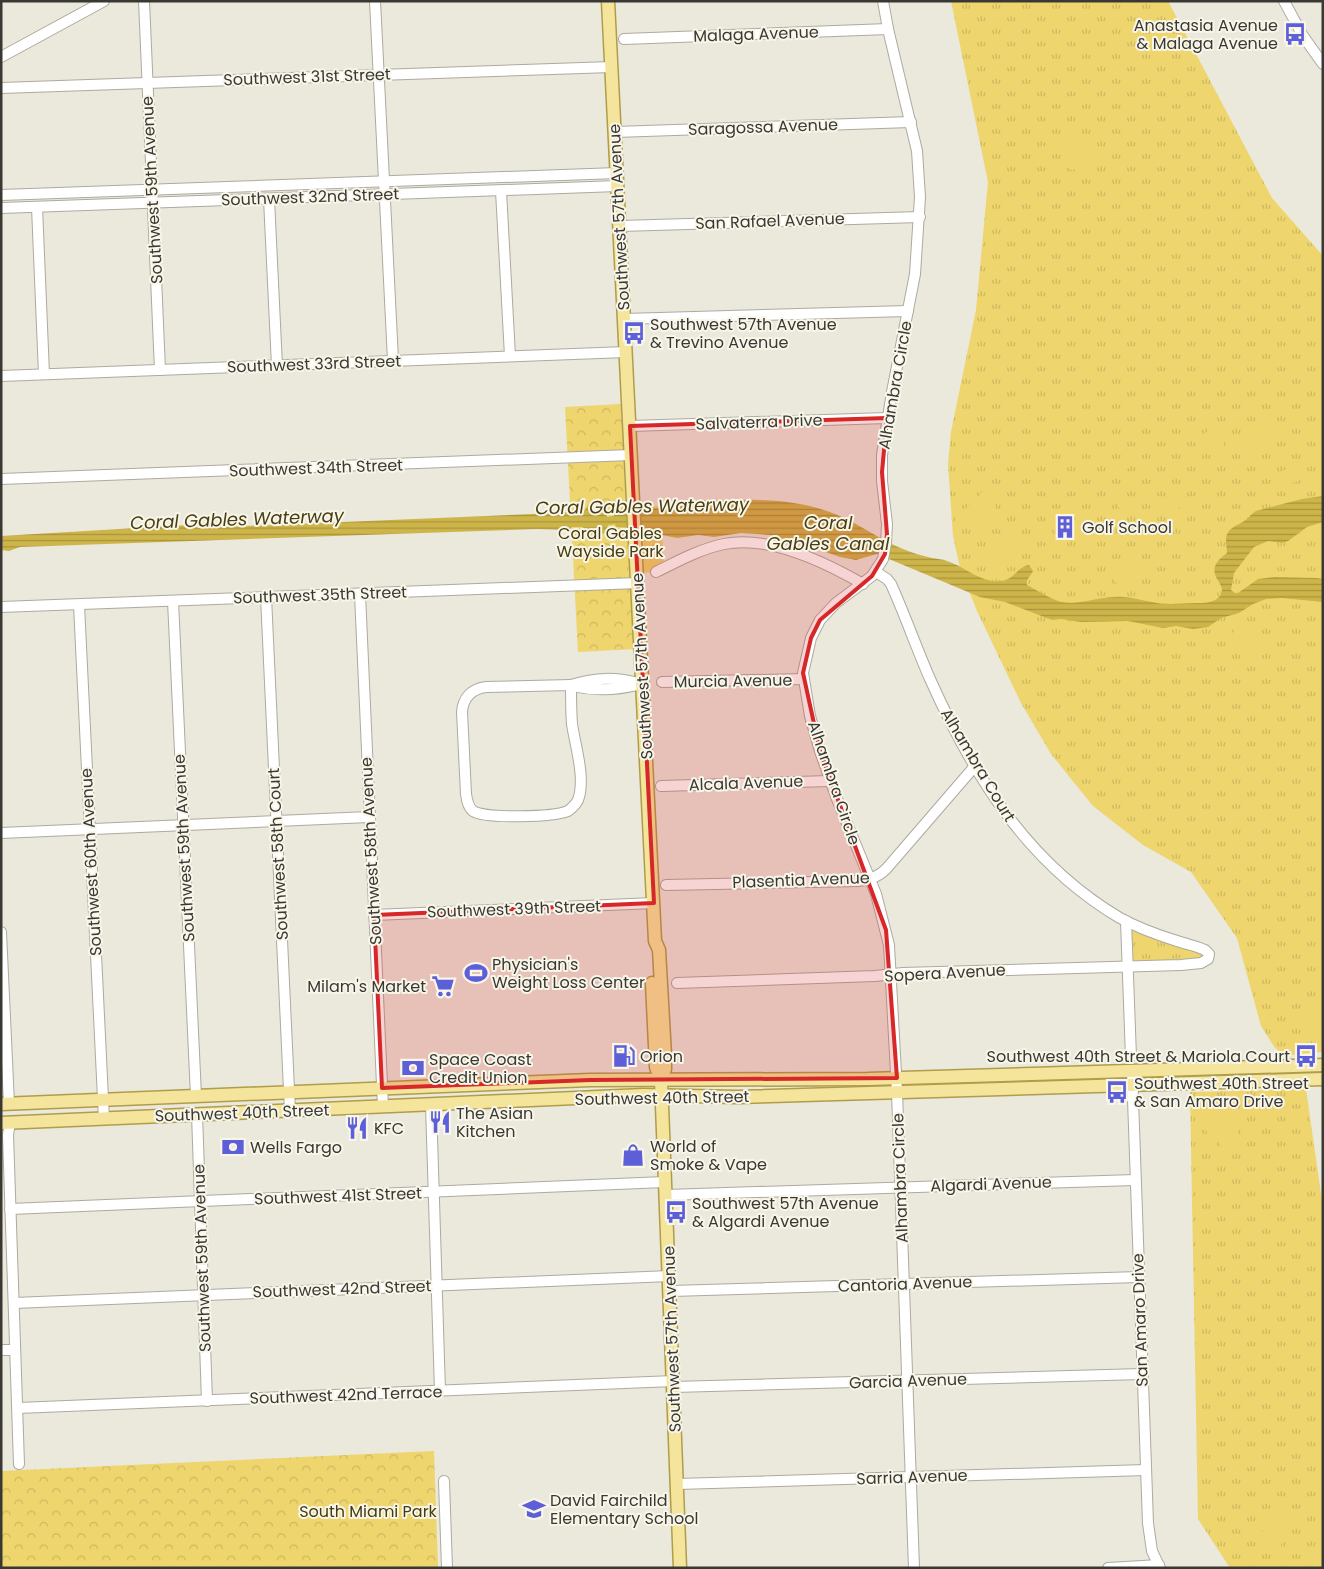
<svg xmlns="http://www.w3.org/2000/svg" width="1324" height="1569" font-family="Poppins,sans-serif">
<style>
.grass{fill:url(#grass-tufts)}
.park{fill:url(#park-crowns)}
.garden{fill:#eed56d}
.water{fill:url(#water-rules)}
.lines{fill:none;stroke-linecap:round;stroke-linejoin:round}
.minor-casing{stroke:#adaa9f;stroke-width:12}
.major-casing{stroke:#af9d4c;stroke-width:15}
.minor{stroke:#fff;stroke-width:10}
.major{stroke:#f5e59c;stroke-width:12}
.marked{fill:#d62828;fill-opacity:0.2;stroke:#d62828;stroke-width:4;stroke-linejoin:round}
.labels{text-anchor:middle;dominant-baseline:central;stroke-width:4;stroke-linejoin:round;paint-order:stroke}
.poi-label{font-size:16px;fill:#393833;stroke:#f8f5e9;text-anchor:start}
.street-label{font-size:16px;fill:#393833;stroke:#f8f5e9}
.park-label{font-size:16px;fill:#453b0c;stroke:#f8f5e9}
.water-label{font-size:18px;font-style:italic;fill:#493e11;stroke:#f8f5e9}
</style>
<defs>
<pattern id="grass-tufts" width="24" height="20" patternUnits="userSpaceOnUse" patternTransform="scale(1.25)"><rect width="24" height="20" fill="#eed56d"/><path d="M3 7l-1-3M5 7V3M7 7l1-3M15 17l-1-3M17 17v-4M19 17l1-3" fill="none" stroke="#cdb85f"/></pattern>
<pattern id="park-crowns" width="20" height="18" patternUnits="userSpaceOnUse" patternTransform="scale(1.25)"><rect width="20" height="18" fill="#eed56d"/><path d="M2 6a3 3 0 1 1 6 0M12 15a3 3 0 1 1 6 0" fill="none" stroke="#cdb85f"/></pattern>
<pattern id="water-rules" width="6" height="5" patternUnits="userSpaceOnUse" patternTransform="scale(1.25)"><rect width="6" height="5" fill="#ceb549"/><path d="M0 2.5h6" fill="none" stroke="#a8943d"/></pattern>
</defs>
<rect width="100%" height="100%" fill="#ebe8dc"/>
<g class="grass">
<path d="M951 1H1168L1272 198 1323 256V1052L1292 1055 1282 1053 1275 1048 1261 1026 1237 938 1191 872 1143 845 1093 806 1051 754 1021 703 977 611 960 568 953 536 948 464 951 432 976 310 988 182Z"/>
<path d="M1132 930 1157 940 1200 952 1203 954 1202 958 1199 959 1135 961 1130 959V931Z"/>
<path d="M1306 1089 1323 1208V1568H1230L1198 1519 1190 1092Z"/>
</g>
<g class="park">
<path d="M621 404 626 508 661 506 664 572 631 573 636 649 578 652 565 407Z"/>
<path d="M434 1451 438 1568H1V1471Z"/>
</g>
<g class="garden">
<path d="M1070 140C1099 145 1100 168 1071 170L1062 164 1065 142Z"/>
<path d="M1323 327V345L1309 339 1302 338 1301 328Z"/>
<path d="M1264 426C1294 437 1244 471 1243 438L1253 430Z"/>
<path d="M1210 430 1216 431C1225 442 1229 449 1213 455 1206 454 1199 446 1198 440L1200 436Z"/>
<path d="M1125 451H1130L1133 457 1127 470H1119L1118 466Z"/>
<path d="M1284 470H1288L1299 474 1300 480 1293 483 1283 481 1280 475Z"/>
<path d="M984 488H990C996 494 997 510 994 518 985 526 962 531 961 513L977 499Z"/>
<path d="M1171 493C1177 494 1180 495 1184 500L1182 506C1173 512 1160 521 1152 509L1153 503Z"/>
<circle cx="1126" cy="504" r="8"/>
<path d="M1011 539 1016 540 1018 547C1017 549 1011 561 1009 562 1004 566 993 565 988 561 983 547 1000 541 1011 539Z"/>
<path d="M1136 563 1143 566V573L1130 589H1121L1115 581 1114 577 1122 569Z"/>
<path d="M1237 626C1241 626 1243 625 1246 627 1249 628 1249 630 1252 632 1258 638 1266 637 1266 646 1259 654 1244 648 1235 645 1231 639 1232 631 1237 626Z"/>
<path d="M1303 1002H1311L1323 1007V1034L1304 1032 1303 1030Z"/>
<path d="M1226 1106 1233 1108 1238 1116 1237 1128 1241 1146 1233 1155H1229L1217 1141 1210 1138 1205 1129C1208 1117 1214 1109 1226 1106Z"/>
<path d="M1280 1506 1288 1509 1291 1519 1285 1530 1281 1546 1277 1551H1266L1261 1545V1537L1263 1529 1276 1508Z"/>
</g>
<path class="water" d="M1323 496V522L1307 527 1288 541 1282 543 1268 541 1254 547 1234 573 1231 590 1235 593H1238L1258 579 1275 577 1317 578 1323 579V602L1282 598 1266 599 1253 604 1239 613 1221 618 1208 627 1193 629 1176 626 1163 628 1128 621 1081 622 1061 619 1052 620 1005 602 980 597 877 554 856 560 840 557 806 545 770 535 741 533 714 537 698 535 677 538 662 535 646 528 616 527 615 524 608 525 606 532C599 537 592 534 584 531L583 527H572L569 530 536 529 20 547 9 551 1 550V536L170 526 190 525 199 528 555 513 569 512 572 515 582 514 589 504 596 502 606 503 607 517 614 516V506L625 511 682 506C695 498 715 500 730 500 765 499 803 501 835 514 859 523 879 540 903 549 912 553 923 556 932 558 937 559 942 559 947 561 963 566 975 578 992 581 1015 584 1015 567 1029 565L1033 571 1026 582 1027 585C1034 589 1055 601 1062 602 1080 605 1098 597 1115 597 1130 596 1143 601 1157 603 1171 605 1182 603 1196 603 1203 603 1212 603 1218 598 1234 584 1196 575 1227 553 1227 549 1226 545 1226 541 1226 527 1238 526 1247 519 1250 516 1252 513 1256 511L1302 499Z"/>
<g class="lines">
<defs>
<g id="minor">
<path d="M144 1 160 370"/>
<path d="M375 1 393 360"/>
<path d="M883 1 888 29 917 151 920 197 915 274 892 392 882 455V481L887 524 886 543 883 559 872 576 836 603 820 620 811 638 803 673 810 716 820 751 837 799 876 894 889 945 897 1092 914 1568"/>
<path d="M1284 1 1303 36 1323 64"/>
<path d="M624 39 888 29"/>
<path d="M1 57 104 1"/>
<path d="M1 88 612 67"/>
<path d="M615 132 911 122"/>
<path d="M501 191 510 356"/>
<path d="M1 195 617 173"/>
<path d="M269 199 277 366"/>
<path d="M37 207 44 374"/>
<path d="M1 208 618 186"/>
<path d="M620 226 920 217"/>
<path d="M624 319 908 311"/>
<path d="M1 376 626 352"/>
<path d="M630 426 887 418"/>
<path d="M1 479 631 455"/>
<path d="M656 572C678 561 700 549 724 544 768 535 825 562 863 584"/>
<path d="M360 594 383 1107"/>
<path d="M266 597 290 1111"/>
<path d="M173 601 196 1096"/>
<path d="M79 605 104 1119"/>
<path d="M1 607 638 583"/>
<path d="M662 682 804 679"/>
<path d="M571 685C571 698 571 711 572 724 575 745 586 779 578 800 576 804 572 808 568 811 554 817 485 819 473 811 468 807 467 801 466 794L462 712C463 698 471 689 486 687Z"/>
<path d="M571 685C596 677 616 677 642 684"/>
<path d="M572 686C595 691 619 690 641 684"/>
<path d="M661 786 830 781"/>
<path d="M1 833 369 817"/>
<path d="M666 885 858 881C870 880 879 877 887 868L975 766"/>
<path d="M374 915 654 903"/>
<path d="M1126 921 1131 1057"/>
<path d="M1 932 9 1104"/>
<path d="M677 983 875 976 903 973 1181 965 1201 963 1208 959 1209 954 1205 950C1196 946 1186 944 1177 941 1158 935 1138 928 1120 918 1027 863 973 775 930 679 916 647 905 615 891 584L887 579 876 572"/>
<path d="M1132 1071 1148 1523 1152 1551 1160 1568"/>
<path d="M431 1105 440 1391"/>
<path d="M197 1114 207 1401"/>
<path d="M10 1122 8 1135 19 1464"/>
<path d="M666 1195 1135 1180"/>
<path d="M10 1209 665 1182"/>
<path d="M671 1291 1139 1277"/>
<path d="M14 1303 670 1276"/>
<path d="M1 1350H15"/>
<path d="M674 1387 1142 1374"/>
<path d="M18 1408 674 1381"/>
<path d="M444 1481 447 1568"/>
<path d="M677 1484 1146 1470"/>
<path d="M1108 1568 1159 1565"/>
</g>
<g id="major">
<path d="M608 1 655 941 659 950 665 1055V1069L661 1080"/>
<path d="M652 983 656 1067 661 1080 680 1568"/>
<path d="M1 1104 590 1080 868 1079 1323 1065"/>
<path d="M1 1123 643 1095 738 1097 1323 1079"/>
</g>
</defs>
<use href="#minor" class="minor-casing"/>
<use href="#major" class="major-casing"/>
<use href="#minor" class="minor"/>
<use href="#major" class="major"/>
</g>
<path class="marked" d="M887 418 882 472 887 534 885 554 872 576 820 620 811 638 803 673 820 751 886 930 897 1078 590 1080 382 1088 374 915 654 903 630 426Z"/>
<defs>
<symbol id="bus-bare" viewBox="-9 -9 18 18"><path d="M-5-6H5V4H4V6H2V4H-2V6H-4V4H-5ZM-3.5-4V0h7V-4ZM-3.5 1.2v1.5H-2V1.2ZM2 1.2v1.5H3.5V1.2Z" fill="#5c5fd7" stroke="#f8f5e9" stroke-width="2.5" paint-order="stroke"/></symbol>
<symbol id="building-bare" viewBox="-9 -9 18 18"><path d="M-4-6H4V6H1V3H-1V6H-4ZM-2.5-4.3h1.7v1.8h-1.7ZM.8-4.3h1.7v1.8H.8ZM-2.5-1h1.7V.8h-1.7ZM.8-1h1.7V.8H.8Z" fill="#5c5fd7" stroke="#f8f5e9" stroke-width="2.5" paint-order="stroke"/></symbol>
<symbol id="stadium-bare" viewBox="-9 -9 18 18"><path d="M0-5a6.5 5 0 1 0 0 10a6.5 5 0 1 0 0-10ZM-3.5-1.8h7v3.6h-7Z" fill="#5c5fd7" stroke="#f8f5e9" stroke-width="2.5" paint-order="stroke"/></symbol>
<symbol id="supermarket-bare" viewBox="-9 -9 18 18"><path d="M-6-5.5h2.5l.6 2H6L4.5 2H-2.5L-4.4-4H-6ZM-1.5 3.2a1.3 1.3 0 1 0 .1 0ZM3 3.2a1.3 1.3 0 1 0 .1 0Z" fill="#5c5fd7" stroke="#f8f5e9" stroke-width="2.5" paint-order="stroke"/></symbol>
<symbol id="fuel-bare" viewBox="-9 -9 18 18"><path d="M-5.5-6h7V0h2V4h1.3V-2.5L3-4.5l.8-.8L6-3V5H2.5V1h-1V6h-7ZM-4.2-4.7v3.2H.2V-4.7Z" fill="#5c5fd7" stroke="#f8f5e9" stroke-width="2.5" paint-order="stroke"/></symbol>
<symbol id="bank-bare" viewBox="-9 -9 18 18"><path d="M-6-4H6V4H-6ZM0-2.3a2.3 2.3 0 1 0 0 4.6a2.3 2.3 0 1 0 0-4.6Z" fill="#5c5fd7" stroke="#f8f5e9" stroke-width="2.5" paint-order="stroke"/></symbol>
<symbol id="restaurant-bare" viewBox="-9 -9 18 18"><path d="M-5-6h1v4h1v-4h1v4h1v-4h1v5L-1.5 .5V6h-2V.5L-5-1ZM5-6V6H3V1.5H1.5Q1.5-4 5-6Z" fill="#5c5fd7" stroke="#f8f5e9" stroke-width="2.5" paint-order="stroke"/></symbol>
<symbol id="shop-bare" viewBox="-9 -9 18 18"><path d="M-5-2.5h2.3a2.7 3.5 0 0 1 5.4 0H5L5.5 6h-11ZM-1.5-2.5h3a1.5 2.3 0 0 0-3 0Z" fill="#5c5fd7" stroke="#f8f5e9" stroke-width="2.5" paint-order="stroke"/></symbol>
<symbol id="school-bare" viewBox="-9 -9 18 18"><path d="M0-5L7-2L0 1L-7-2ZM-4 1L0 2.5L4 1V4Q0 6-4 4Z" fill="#5c5fd7" stroke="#f8f5e9" stroke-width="2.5" paint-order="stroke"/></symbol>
</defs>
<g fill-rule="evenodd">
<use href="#bus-bare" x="1279" y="18" width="32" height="32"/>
<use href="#bus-bare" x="618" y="317" width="32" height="32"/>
<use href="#building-bare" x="1049" y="511" width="32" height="32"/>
<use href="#stadium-bare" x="460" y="957" width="32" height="32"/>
<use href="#supermarket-bare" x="427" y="970" width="32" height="32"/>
<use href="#fuel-bare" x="608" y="1040" width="32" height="32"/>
<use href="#bus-bare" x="1290" y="1040" width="32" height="32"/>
<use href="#bank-bare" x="397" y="1052" width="32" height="32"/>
<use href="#bus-bare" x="1101" y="1076" width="32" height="32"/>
<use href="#restaurant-bare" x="424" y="1106" width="32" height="32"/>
<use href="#restaurant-bare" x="341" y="1112" width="32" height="32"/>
<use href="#bank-bare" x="217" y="1131" width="32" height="32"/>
<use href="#shop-bare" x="617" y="1139" width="32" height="32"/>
<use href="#bus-bare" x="660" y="1196" width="32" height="32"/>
<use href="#school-bare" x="518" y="1493" width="32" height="32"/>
</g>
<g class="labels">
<g class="poi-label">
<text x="1278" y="25" text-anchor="end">Anastasia Avenue<tspan x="1278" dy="18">&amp; Malaga Avenue</tspan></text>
<text x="650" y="324">Southwest 57th Avenue<tspan x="650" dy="18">&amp; Trevino Avenue</tspan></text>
<text x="1082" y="527">Golf School</text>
<text x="492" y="964">Physician's<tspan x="492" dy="18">Weight Loss Center</tspan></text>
<text x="426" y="986" text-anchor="end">Milam's Market</text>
<text x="640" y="1056">Orion</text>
<text x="1290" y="1056" text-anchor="end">Southwest 40th Street &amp; Mariola Court</text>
<text x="429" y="1059">Space Coast<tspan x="429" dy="18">Credit Union</tspan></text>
<text x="1134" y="1083">Southwest 40th Street<tspan x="1134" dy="18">&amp; San Amaro Drive</tspan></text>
<text x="456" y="1113">The Asian<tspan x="456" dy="18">Kitchen</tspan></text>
<text x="374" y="1128">KFC</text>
<text x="650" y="1146">World of<tspan x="650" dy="18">Smoke &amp; Vape</tspan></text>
<text x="250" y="1147">Wells Fargo</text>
<text x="692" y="1203">Southwest 57th Avenue<tspan x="692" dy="18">&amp; Algardi Avenue</tspan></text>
<text x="550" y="1500">David Fairchild<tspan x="550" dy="18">Elementary School</tspan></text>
</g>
<g class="street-label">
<text transform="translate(756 34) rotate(-2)">Malaga Avenue</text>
<text transform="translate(307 77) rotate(-2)">Southwest 31st Street</text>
<text transform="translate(763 127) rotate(-2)">Saragossa Avenue</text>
<text transform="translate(152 190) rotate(-93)">Southwest 59th Avenue</text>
<text transform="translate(310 197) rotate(-2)">Southwest 32nd Street</text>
<text transform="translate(619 217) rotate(-93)">Southwest 57th Avenue</text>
<text transform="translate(770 221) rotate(-2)">San Rafael Avenue</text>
<text transform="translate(314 364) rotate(-2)">Southwest 33rd Street</text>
<text transform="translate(895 385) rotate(-80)">Alhambra Circle</text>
<text transform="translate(759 422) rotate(-2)">Salvaterra Drive</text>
<text transform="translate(316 468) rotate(-2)">Southwest 34th Street</text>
<text transform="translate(320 595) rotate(-2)">Southwest 35th Street</text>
<text transform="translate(642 666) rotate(-93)">Southwest 57th Avenue</text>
<text transform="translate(733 681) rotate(-1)">Murcia Avenue</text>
<text transform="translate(978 765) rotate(59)">Alhambra Court</text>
<text transform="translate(746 783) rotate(-2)">Alcala Avenue</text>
<text transform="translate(834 783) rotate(71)">Alhambra Circle</text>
<text transform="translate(184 848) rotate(-93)">Southwest 59th Avenue</text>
<text transform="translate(371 851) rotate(-93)">Southwest 58th Avenue</text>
<text transform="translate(278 854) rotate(-93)">Southwest 58th Court</text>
<text transform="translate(91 862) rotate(-93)">Southwest 60th Avenue</text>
<text transform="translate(801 880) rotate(-2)">Plasentia Avenue</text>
<text transform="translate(514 909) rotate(-2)">Southwest 39th Street</text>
<text transform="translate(945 973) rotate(-3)">Sopera Avenue</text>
<text transform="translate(662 1098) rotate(-1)">Southwest 40th Street</text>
<text transform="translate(242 1113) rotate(-2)">Southwest 40th Street</text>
<text transform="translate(900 1178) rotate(-92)">Alhambra Circle</text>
<text transform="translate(991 1184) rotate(-2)">Algardi Avenue</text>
<text transform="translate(338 1196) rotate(-2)">Southwest 41st Street</text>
<text transform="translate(202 1258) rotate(-92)">Southwest 59th Avenue</text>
<text transform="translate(905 1284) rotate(-2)">Cantoria Avenue</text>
<text transform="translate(342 1289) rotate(-2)">Southwest 42nd Street</text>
<text transform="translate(1140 1320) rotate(-92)">San Amaro Drive</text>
<text transform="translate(672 1339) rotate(-92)">Southwest 57th Avenue</text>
<text transform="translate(908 1381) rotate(-2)">Garcia Avenue</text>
<text transform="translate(346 1395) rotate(-2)">Southwest 42nd Terrace</text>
<text transform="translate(912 1477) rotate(-2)">Sarria Avenue</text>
</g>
<g class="park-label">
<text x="610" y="533">Coral Gables<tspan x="610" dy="18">Wayside Park</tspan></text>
<text x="368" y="1511">South Miami Park</text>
</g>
<g class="water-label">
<text transform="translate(642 506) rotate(-1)">Coral Gables Waterway</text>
<text transform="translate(237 519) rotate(-2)">Coral Gables Waterway</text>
<text x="828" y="522">Coral<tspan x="828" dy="21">Gables Canal</tspan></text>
</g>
</g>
<rect width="1324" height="1569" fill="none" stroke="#393833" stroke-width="5"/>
</svg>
